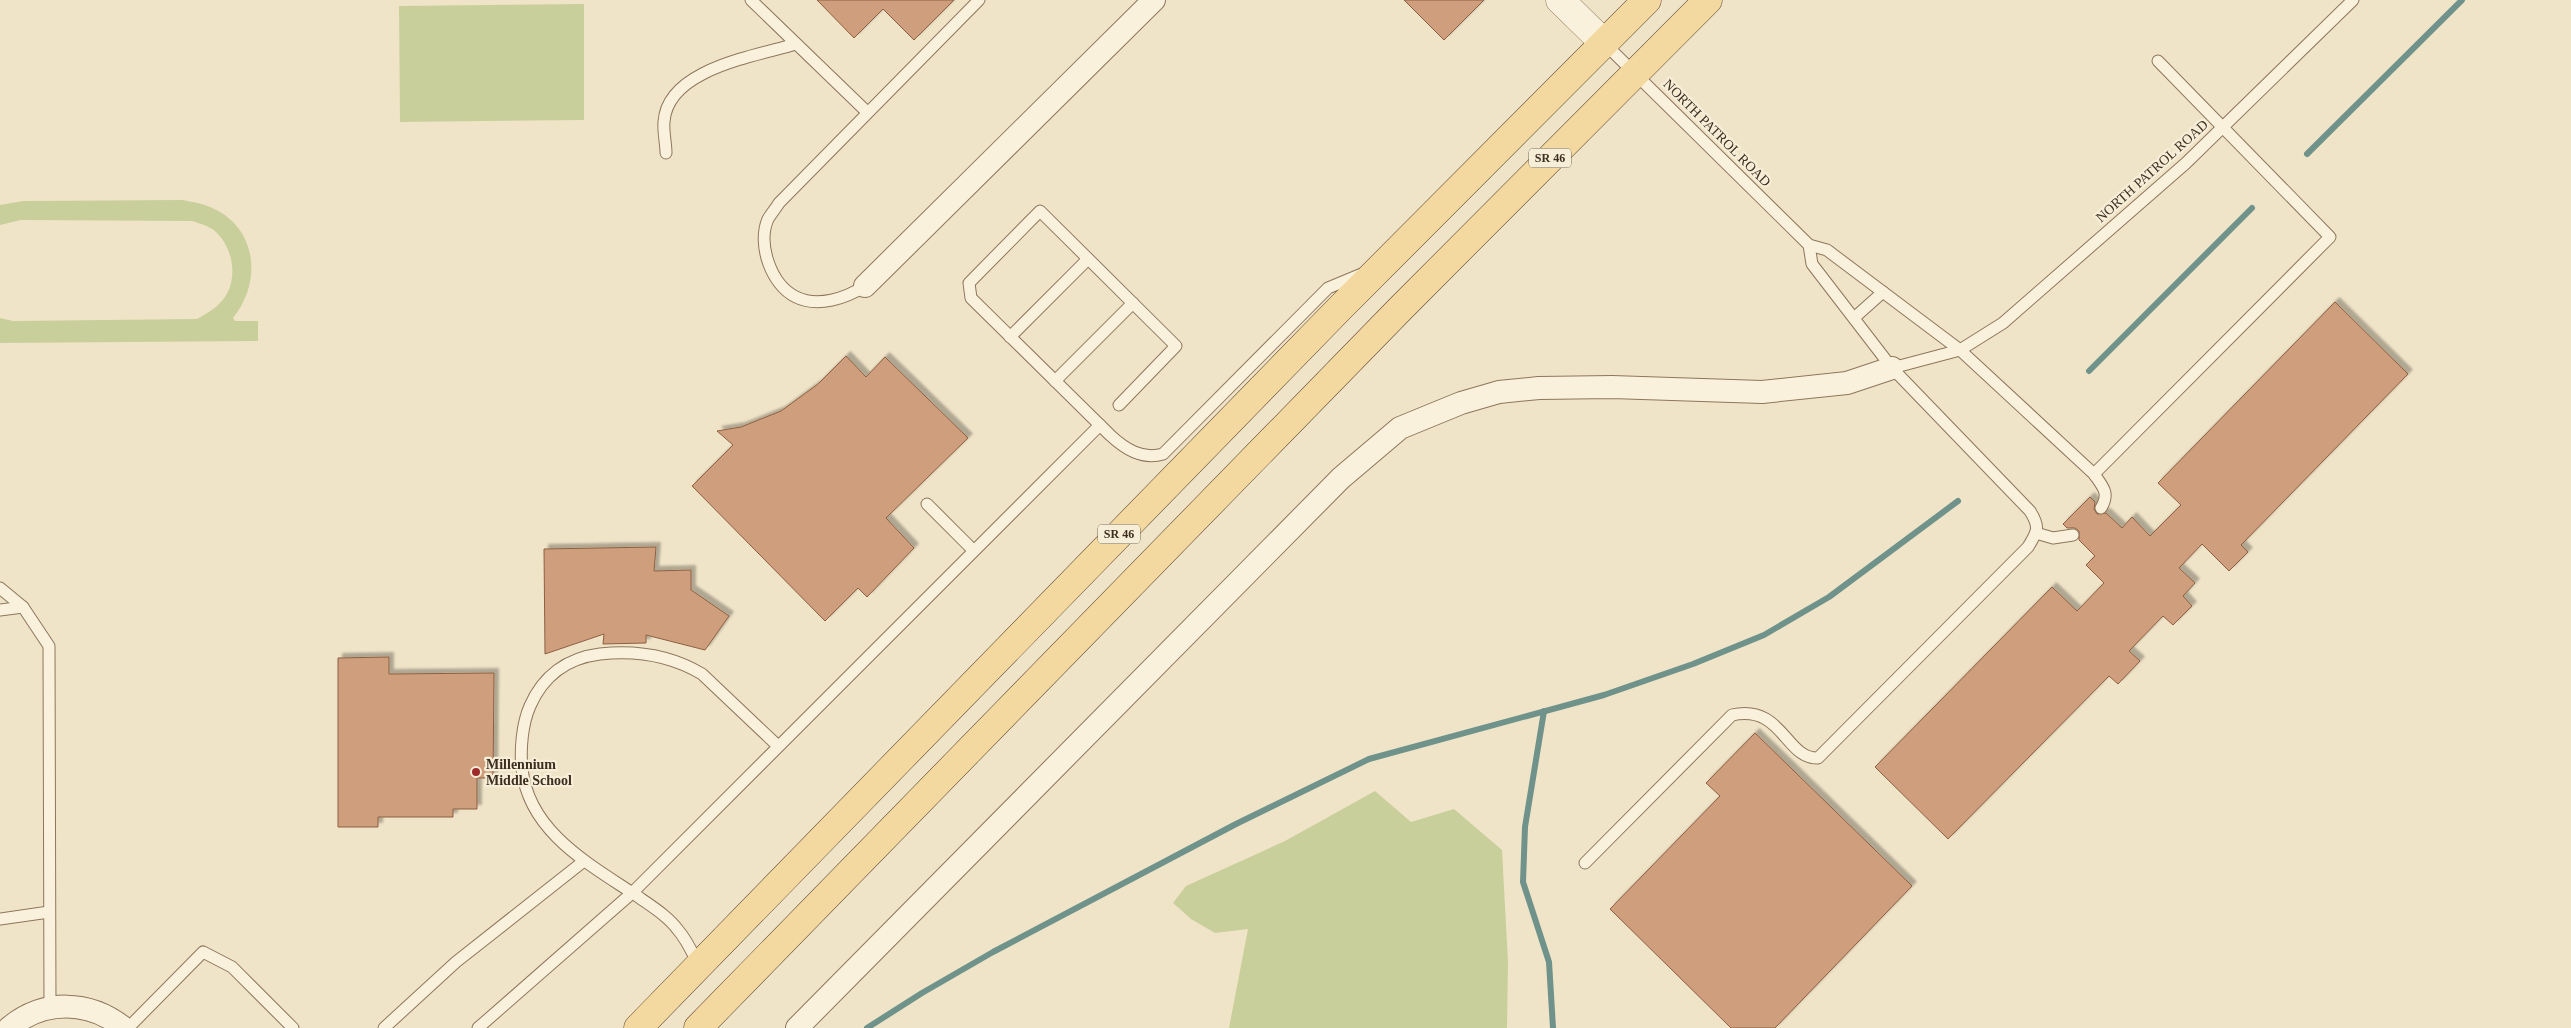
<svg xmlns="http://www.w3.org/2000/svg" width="2571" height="1028" font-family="Georgia,serif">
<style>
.green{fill:#c9cf9b}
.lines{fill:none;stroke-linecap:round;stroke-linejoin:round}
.stream{stroke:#6f938a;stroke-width:6}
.building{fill:#cf9f7d;stroke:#8d5f41;filter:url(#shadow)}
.service-casing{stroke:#8d765c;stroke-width:13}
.minor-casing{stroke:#8d765c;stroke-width:24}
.tertiary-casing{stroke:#8d765c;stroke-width:29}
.primary-casing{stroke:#5b4430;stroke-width:29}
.service{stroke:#faf1dc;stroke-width:11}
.minor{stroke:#faf1dc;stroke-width:22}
.tertiary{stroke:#faf1dc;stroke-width:28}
.primary{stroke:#f3d9a0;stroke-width:28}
.poi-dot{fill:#9e2a2b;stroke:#f7eed8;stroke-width:2}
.labels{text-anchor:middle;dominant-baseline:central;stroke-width:4.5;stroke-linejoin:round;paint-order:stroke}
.shield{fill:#f7eed8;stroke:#756857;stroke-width:1}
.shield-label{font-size:12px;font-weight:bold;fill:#3d2e20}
.street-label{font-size:14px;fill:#3d2e20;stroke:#f7eed8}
.poi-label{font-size:14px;font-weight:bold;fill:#3d2e20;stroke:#f7eed8;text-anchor:start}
</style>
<defs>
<filter id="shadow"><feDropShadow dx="4.5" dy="-4.5" stdDeviation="1" flood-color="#0004"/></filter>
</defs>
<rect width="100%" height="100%" fill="#f0e4c8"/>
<g class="green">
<path d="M584 4V120L400 122 399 6Z"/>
<path d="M183 200C192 202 201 203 210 207 257 226 263 281 233 318L235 321H258V341L0 343V318L13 321 197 319C204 315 213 310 219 304 239 285 235 251 217 233 210 226 201 224 192 221L21 220 0 225V205L23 201Z"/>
<path d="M1375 791 1411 822 1454 809 1502 850 1508 962 1507 1028H1229L1248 929 1215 933 1191 919 1173 903 1186 886 1285 841Z"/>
</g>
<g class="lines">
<g class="stream">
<path d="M2307 154 2462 0"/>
<path d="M2089 371 2252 208"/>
<path d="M1544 711 1525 827 1523 882 1549 962 1553 1028"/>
<path d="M867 1028 922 993 993 952 1236 824 1369 759 1604 695 1693 664 1764 635 1829 597 1958 501"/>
</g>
</g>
<g class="building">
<path d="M817 0H954L914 40 883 9 854 38Z"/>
<path d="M1404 0H1484L1444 40Z"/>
<path d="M2335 302 2408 374 2241 545 2248 552 2229 571 2202 544 2179 568 2195 583 2183 596 2192 606 2173 625 2163 616 2129 651 2140 661 2118 684 2109 676 1948 839 1875 767 2052 587 2077 611 2104 583 2086 565 2095 556 2079 540V531L2075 528H2067L2063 524 2090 497 2095 502 2094 509 2097 514 2106 513 2122 528 2132 517 2150 536 2181 505 2158 483Z"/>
<path d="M846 356 866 377 885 357 968 438 886 518 914 548 867 597 858 588 825 621 692 486 733 445 717 431 741 427 781 411 818 384Z"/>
<path d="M656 547 654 571 691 570V590L729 616 705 650 646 635V643L603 644 604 634 545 654 544 549Z"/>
<path d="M389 657V674L494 673 493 778H477V809H453V817H378V827H338V658Z"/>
<path d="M1755 733 1912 886 1775 1028H1731L1610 909 1720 796 1706 783Z"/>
</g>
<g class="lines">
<defs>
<g id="service">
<path d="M751 0 867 112"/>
<path d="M1604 43 1809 245 1827 250 1960 350 2094 474 2330 237 2158 61"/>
<path d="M666 153C666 143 663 132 664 122 667 69 756 56 796 44"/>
<path d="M865 286C846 298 818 308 796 297 771 285 757 244 768 219 771 214 776 208 779 203L979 0"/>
<path d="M1854 318 1883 292"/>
<path d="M1010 337 1088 259"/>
<path d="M1892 368 1960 350 2003 323 2186 163 2353 0"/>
<path d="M1055 381 1133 303"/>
<path d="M1119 405 1176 346 1040 211 969 283 971 298 1110 435C1125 449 1142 460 1163 454L1328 288 1364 273"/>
<path d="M2094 474C2103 487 2110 493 2101 508"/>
<path d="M927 504 973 550"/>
<path d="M2036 533 2053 538 2073 535"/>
<path d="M0 588 23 607 49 646 50 1008"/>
<path d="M0 610 23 607"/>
<path d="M1585 863 1732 715C1783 704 1785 759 1818 758L2028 547C2038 531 2040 527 2030 511L1892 368 1812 264 1809 245"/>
<path d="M0 919 49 912"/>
<path d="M699 966C693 954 687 940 678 930 668 916 651 906 637 896 589 864 529 832 522 769 520 750 522 724 530 706 543 676 567 658 600 654 636 650 670 655 702 674L778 746"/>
<path d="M128 1028 203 952 232 967 293 1028"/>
<path d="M384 1028 456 962 584 861"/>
<path d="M478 1028 632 893 1100 425"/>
</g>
<g id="minor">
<path d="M865 286 1154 0"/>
<path d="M9 1028C44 999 89 1000 124 1028"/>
<path d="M797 1028 1341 478 1400 428 1461 403 1499 392 1539 388 1612 387 1762 392 1847 383 1892 368"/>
</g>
<path id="tertiary" d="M1560 0 1604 43"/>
<g id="primary">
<path d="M638 1028 1341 307 1647 0"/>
<path d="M698 1028 1401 308 1708 0"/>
</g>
</defs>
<use href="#service" class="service-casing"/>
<use href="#minor" class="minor-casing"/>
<use href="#tertiary" class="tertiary-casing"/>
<use href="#primary" class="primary-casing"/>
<use href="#service" class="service"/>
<use href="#minor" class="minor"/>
<use href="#tertiary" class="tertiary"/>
<use href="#primary" class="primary"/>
</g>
<circle class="poi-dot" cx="476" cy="772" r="5"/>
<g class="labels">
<g class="shield">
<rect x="1529" y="148.5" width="42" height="19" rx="4"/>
<rect x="1098" y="524.5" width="42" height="19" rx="4"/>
</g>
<g class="shield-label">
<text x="1550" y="158">SR 46</text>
<text x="1119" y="534">SR 46</text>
</g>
<g class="street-label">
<text transform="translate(1717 133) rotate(45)">NORTH PATROL ROAD</text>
<text transform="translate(2152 171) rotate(-42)">NORTH PATROL ROAD</text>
</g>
<g class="poi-label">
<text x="486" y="764">Millennium<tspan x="486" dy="16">Middle School</tspan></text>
</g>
</g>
</svg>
